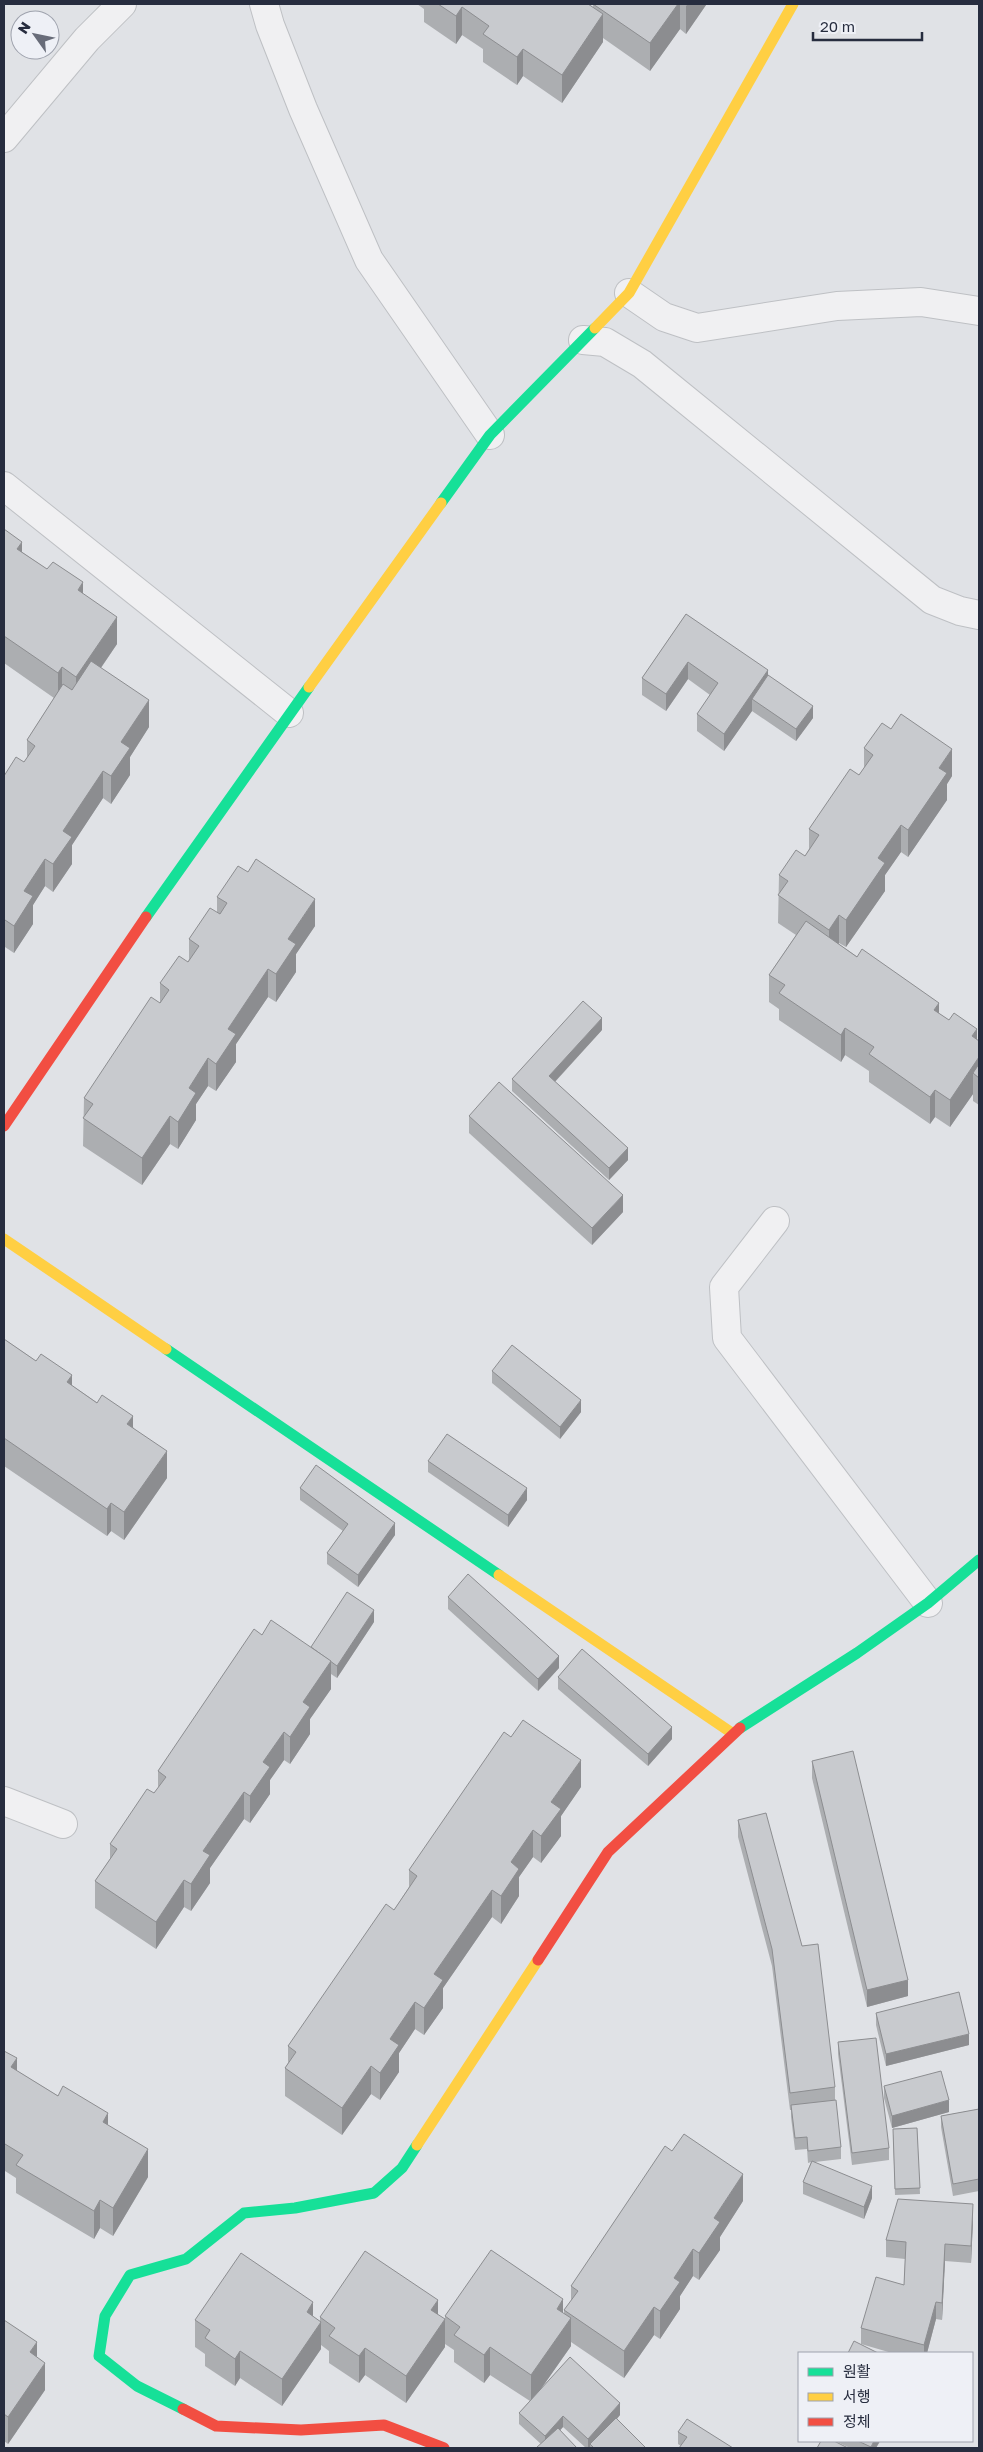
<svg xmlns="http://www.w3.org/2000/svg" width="983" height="2452" font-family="'Golos Text','Noto Sans KR',sans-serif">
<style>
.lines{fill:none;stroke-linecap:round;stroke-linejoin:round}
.street-casing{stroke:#bec0c4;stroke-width:30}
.street{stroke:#f0f0f2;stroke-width:28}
.fast{stroke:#16e098;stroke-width:11}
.slow{stroke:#ffcf43;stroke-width:11}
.jam{stroke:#f24e42;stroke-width:11}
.wall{fill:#acaeb1}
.shaded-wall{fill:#8c8d90}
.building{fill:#c8cace;stroke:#8c8d90}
</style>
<rect width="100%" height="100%" fill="#e0e2e6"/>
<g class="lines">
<defs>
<g id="street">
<path d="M264 4 270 25 303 109 369 260 490 435"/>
<path d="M4 138 87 39 122 4"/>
<path d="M629 293 664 317 697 328 837 306 921 302 979 311"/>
<path d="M583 340 605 342 642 364 932 600 960 611 979 615"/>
<path d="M4 486 289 713"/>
<path d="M775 1221 724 1287 727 1338 928 1603"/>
<path d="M4 1801 63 1824"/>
</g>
</defs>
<use href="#street" class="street-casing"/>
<use href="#street" class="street"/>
<g class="fast">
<path d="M441 503 490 435 595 328"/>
<path d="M146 917 309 687"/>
<path d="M166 1349 499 1575"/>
<path d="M740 1728 857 1653 928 1603 979 1560"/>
<path d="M183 2409 137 2386 99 2356 105 2316 130 2275 186 2259 244 2213 295 2208 374 2193 402 2168 417 2145"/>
</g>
<g class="slow">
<path d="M595 328 629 293 793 4"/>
<path d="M309 687 441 503"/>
<path d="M4 1239 166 1349"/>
<path d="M499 1575 732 1733"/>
<path d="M417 2145 538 1960"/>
</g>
<g class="jam">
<path d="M4 1126 146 917"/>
<path d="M538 1960 608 1852 740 1728"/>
<path d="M183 2409 216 2426 301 2430 384 2425 444 2448"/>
</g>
</g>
<g class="wall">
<path d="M417 4H588L593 7V4H706V5L686 34 680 29 650 71 603 38V42L562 103 523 76 517 85 483 62V49L462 35 456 44 424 22V9Z"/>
<path d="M4 529 22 552 83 594 117 644 101 668 149 727 130 757V775L111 804 103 798 72 845V864L53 892 45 886 33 905V924L14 953 5 947 4 776 24 762 27 758V740L54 698 4 663Z"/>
<path d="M686 614 768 675 813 718 796 741 752 711 724 751 697 731V714L710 695 688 679 666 711 642 695V678Z"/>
<path d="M864 748 952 776 947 784V800L908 857 901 852 885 875V891L846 947 839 943V944L979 1041V1105L973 1101V1094L950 1127 935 1117 930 1124 869 1082V1071L845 1055 841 1062 779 1020V1009L769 1002V975L796 935 778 923 779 875 805 856 809 849V829L859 775 864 768Z"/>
<path d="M217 897 315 926 296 954V972L276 1002 268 997 236 1044V1062L216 1091 208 1086 196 1104V1120L178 1149 170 1144 142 1185 83 1146 84 1098 160 1003V983L188 962 189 959V939L217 913Z"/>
<path d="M602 1030 555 1082 628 1160 609 1180 512 1091V1079Z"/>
<path d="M469 1116 623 1212 592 1245 469 1133Z"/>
<path d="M4 1339 133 1427 167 1478 124 1540 111 1531 107 1536 4 1466Z"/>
<path d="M492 1371 581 1412 560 1439 492 1383Z"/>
<path d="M428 1461 527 1500 508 1527 428 1472Z"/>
<path d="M300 1488 395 1535 358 1587 327 1564V1553L343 1531 300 1500Z"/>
<path d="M448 1597 559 1668 538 1691 448 1609Z"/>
<path d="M374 1622 337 1678 331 1674V1689L310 1719V1734L290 1764 284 1760 270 1780V1794L250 1823 244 1819 210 1868V1883L191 1911 184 1907 156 1949 95 1908V1881L110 1859V1844L154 1793 158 1788V1771L262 1635 311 1647Z"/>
<path d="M558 1677 672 1739 648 1766 558 1689Z"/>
<path d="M812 1761 908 1996 867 2007 812 1778Z"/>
<path d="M581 1787 561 1816V1836L541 1863 533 1857 519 1877V1896L501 1924 492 1917 443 1988V2008L424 2035 415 2029 399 2053V2072L380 2100 371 2094 342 2135 285 2096V2068L288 2063V2046L394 1910 409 1887V1870Z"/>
<path d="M738 1820 835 2087V2100L841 2147V2159L815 2162 872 2198 864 2219 803 2194V2182L811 2162 808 2163 807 2149 795 2150 791 2117V2110H790L772 1966 738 1837Z"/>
<path d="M876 2013 969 2045 886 2066 876 2025Z"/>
<path d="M838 2042 889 2148V2160L852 2165 838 2054Z"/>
<path d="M4 2051 17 2071 108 2126 148 2177 113 2236 100 2228 94 2239 16 2193V2178L5 2171Z"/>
<path d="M884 2086 949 2112 892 2128 884 2098Z"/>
<path d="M979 2109V2191L953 2196 941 2127V2116Z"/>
<path d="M917 2128 920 2194 895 2195 893 2135Z"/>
<path d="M743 2201 720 2237V2250L699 2280 693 2276 680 2296V2309L660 2339 654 2335 624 2378 571 2342V2346L541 2389 620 2415 617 2419 646 2448H586L563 2427 541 2444 519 2424V2413L530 2401 490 2375 484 2383 454 2362V2350L445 2344V2316L563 2313 564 2314V2310L571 2301V2286Z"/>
<path d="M973 2221 971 2263 945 2261 942 2320 936 2319 927 2353H892L861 2344V2328L904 2285 905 2259 886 2257V2240Z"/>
<path d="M438 2314 445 2347 406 2403 365 2375 359 2383 329 2363V2351L321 2345V2349L282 2406 240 2378 235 2386 205 2366V2354L195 2347V2320L313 2317 320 2321V2317Z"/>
<path d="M4 2320 37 2357 45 2390 8 2444 4 2441Z"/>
<path d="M678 2432 733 2448 681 2446 678 2444Z"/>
<path d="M835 2441H880L876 2448H850Z"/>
</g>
<g class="shaded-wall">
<path d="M678 4H680V29L650 71V43Z"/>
<path d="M688 4H706V5L686 34V6Z"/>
<path d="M462 7V35L456 44V16Z"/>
<path d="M603 14V42L562 103V75Z"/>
<path d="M523 49V76L517 85V57Z"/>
<path d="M22 542V569L17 549Z"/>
<path d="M83 582V610L78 590Z"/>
<path d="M117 617V644L76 704V677Z"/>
<path d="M688 662V679L666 711V694Z"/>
<path d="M62 667V695L58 701V673Z"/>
<path d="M768 670V687L752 699V711L724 751V734Z"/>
<path d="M149 700V727L130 757V775L111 804V776L121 742Z"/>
<path d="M813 706V718L796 741V729Z"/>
<path d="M952 749V776L947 784V800L908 857V830L939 768Z"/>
<path d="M103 771V798L72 845V864L53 892V864L63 831Z"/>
<path d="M901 825V852L885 875V891L846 947V920L878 858Z"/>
<path d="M45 859V886L33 905V924L14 953V926L24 891Z"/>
<path d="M315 899V926L296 954V972L276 1002V974L288 939Z"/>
<path d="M839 915V943L829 957V930Z"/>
<path d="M5 920V947L4 950V922Z"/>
<path d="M268 969V997L236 1044V1062L216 1091V1064L228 1029Z"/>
<path d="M939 1003V1030L934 1010Z"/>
<path d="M602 1018V1030L549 1088V1076Z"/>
<path d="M845 1028V1055L841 1062V1035Z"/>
<path d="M977 1029V1056L972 1036Z"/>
<path d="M979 1057V1078L973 1073V1094L950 1127V1100Z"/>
<path d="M208 1058V1086L196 1104V1120L178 1149V1122L189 1088Z"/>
<path d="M935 1090V1117L930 1124V1097Z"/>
<path d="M170 1116V1144L142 1185V1158Z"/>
<path d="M628 1148V1160L609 1180V1168Z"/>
<path d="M623 1195V1212L592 1245V1228Z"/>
<path d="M72 1375V1403L67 1382Z"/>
<path d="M581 1400V1412L560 1439V1427Z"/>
<path d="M133 1416V1443L127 1424Z"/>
<path d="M167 1451V1478L124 1540V1512Z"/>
<path d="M527 1488V1500L508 1527V1515Z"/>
<path d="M111 1503V1531L107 1536V1509Z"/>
<path d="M395 1523V1535L358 1587V1575Z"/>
<path d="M374 1610V1622L337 1678V1666Z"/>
<path d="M559 1656V1668L538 1691V1679Z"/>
<path d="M331 1661V1689L310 1719V1734L290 1764V1737L303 1702Z"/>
<path d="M672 1727V1739L648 1766V1754Z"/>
<path d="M284 1732V1760L270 1780V1794L250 1823V1796L263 1762Z"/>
<path d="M581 1760V1787L561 1816V1836L541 1863V1836L551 1802Z"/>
<path d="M244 1792V1819L210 1868V1883L191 1911V1884L203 1851Z"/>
<path d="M533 1830V1857L519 1877V1896L501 1924V1896L511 1862Z"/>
<path d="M184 1880V1907L156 1949V1922Z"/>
<path d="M492 1890V1917L443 1988V2008L424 2035V2008L434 1974Z"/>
<path d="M908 1980V1996L867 2007V1990Z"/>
<path d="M415 2002V2029L399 2053V2072L380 2100V2073L390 2039Z"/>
<path d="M969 2034V2045L886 2066V2054Z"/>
<path d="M17 2058V2086L11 2067Z"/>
<path d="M371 2066V2094L342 2135V2108Z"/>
<path d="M949 2100V2112L892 2128V2116Z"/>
<path d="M108 2113V2140L103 2122Z"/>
<path d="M5 2144V2171L4 2173V2146Z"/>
<path d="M148 2149V2177L113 2236V2208Z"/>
<path d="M743 2174V2201L720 2237V2250L699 2280V2253L714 2218Z"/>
<path d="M872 2186V2198L864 2219V2207Z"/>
<path d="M100 2200V2228L94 2239V2211Z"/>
<path d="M973 2204V2221L971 2263V2246Z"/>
<path d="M945 2244V2261L942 2320V2303Z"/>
<path d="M693 2249V2276L680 2296V2309L660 2339V2311L674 2278Z"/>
<path d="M563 2299V2326L557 2309Z"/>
<path d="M438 2300V2327L431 2310Z"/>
<path d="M313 2302V2330L307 2312Z"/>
<path d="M936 2302V2319L927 2353H924V2345Z"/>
<path d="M654 2307V2335L624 2378V2351Z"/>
<path d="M571 2318V2346L531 2403V2375Z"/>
<path d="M445 2319V2347L406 2403V2376Z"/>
<path d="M321 2322V2349L282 2406V2379Z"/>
<path d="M37 2342V2369L30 2352Z"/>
<path d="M490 2347V2375L484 2383V2355Z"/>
<path d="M365 2348V2375L359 2383V2356Z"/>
<path d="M240 2351V2378L235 2386V2359Z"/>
<path d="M45 2363V2390L8 2444V2417Z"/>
<path d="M620 2403V2415L592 2446 590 2444V2448H588V2439Z"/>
<path d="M563 2416V2427L545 2448V2436Z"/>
<path d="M874 2441H880L876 2448H871Z"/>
</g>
<g class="building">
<path d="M438 4H588L603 14 562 75 523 49 517 57 483 34 489 26 462 7 456 16Z"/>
<path d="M593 4H678L650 43Z"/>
<path d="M4 529 22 542 17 549 47 569 53 562 83 582 78 590 117 617 76 677 62 667 58 673 4 636Z"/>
<path d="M686 614 768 670 724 734 697 714 718 683 688 662 666 694 642 678Z"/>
<path d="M91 661 149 700 121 742 130 748 111 776 103 771 63 831 72 837 53 864 45 859 24 891 33 896 14 926 5 920 4 922V776L16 757 24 762 35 746 27 740 63 684 72 690Z"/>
<path d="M768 675 813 706 796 729 752 699Z"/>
<path d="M901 714 952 749 939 768 947 773 908 830 901 825 878 858 885 863 846 920 839 915 829 930 778 895 788 881 779 875 796 850 805 856 819 835 809 829 850 769 859 775 873 755 864 748 882 723 891 729Z"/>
<path d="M256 859 315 899 288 939 296 944 276 974 268 969 228 1029 236 1034 216 1064 208 1058 189 1088 196 1093 178 1122 170 1116 142 1158 83 1118 93 1104 84 1098 151 997 160 1003 169 990 160 983 179 956 188 962 199 946 189 939 210 908 220 914 227 903 217 897 238 866 248 872Z"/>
<path d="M806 921 857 957 862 949 939 1003 934 1010 949 1020 954 1013 977 1029 972 1036 979 1041V1057L950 1100 935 1090 930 1097 869 1054 874 1047 845 1028 841 1035 779 993 785 985 769 975Z"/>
<path d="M583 1001 602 1018 549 1076 628 1148 609 1168 512 1079Z"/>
<path d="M979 1064V1078L973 1073Z"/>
<path d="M499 1082 623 1195 592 1228 469 1116Z"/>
<path d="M4 1339 36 1361 41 1354 72 1375 67 1382 97 1403 102 1395 133 1416 127 1424 167 1451 124 1512 111 1503 107 1509 4 1438Z"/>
<path d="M512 1345 581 1400 560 1427 492 1371Z"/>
<path d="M447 1434 527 1488 508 1515 428 1461Z"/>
<path d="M316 1465 395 1523 358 1575 327 1553 348 1524 300 1488Z"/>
<path d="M468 1574 559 1656 538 1679 448 1597Z"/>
<path d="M347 1592 374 1610 337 1666 311 1647Z"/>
<path d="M271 1620 331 1661 303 1702 310 1707 290 1737 284 1732 263 1762 270 1767 250 1796 244 1792 203 1851 210 1855 191 1884 184 1880 156 1922 95 1881 117 1849 110 1844 147 1789 154 1793 166 1777 158 1771 254 1629 262 1635Z"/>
<path d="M582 1649 672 1727 648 1754 558 1677Z"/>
<path d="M523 1720 581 1760 551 1802 561 1809 541 1836 533 1830 511 1862 519 1869 501 1896 492 1890 434 1974 443 1980 424 2008 415 2002 390 2039 399 2045 380 2073 371 2066 342 2108 285 2068 296 2052 288 2046 386 1904 394 1910 417 1876 409 1870 504 1732 511 1737Z"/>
<path d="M853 1751 908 1980 867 1990 812 1761Z"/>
<path d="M766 1813 802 1946 818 1944 835 2087 790 2093 772 1949 738 1820Z"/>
<path d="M959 1992 969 2034 886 2054 876 2013Z"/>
<path d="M876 2038 889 2148 852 2153 838 2042Z"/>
<path d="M4 2051 17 2058 11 2067 58 2096 63 2086 108 2113 103 2122 148 2149 113 2208 100 2200 94 2211 16 2165 23 2155 5 2144 4 2146Z"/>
<path d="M941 2071 949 2100 892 2116 884 2086Z"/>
<path d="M836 2100 841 2147 808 2151 807 2137 795 2138 791 2105Z"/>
<path d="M979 2109V2179L953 2184 941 2116Z"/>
<path d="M917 2128 920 2188 895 2189 893 2129Z"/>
<path d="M684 2134 743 2174 714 2218 720 2222 699 2253 693 2249 674 2278 680 2282 660 2311 654 2307 624 2351 564 2310 578 2291 571 2286 665 2146 672 2151Z"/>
<path d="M812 2161 872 2186 864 2207 803 2182Z"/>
<path d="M898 2199 973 2204 971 2246 945 2244 942 2303 936 2302 924 2345 861 2328 876 2277 904 2285 906 2242 886 2240Z"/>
<path d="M491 2250 563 2299 557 2309 571 2318 531 2375 490 2347 484 2355 454 2335 460 2327 445 2316Z"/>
<path d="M365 2251 438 2300 431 2310 445 2319 406 2376 365 2348 359 2356 329 2336 335 2328 320 2317Z"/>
<path d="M241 2253 313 2302 307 2312 321 2322 282 2379 240 2351 235 2359 205 2338 210 2330 195 2320Z"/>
<path d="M4 2320 37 2342 30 2352 45 2363 8 2417 4 2414Z"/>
<path d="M854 2341 878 2353H848Z"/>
<path d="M570 2357 620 2403 588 2439 563 2416 545 2436 519 2413Z"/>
<path d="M616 2418 646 2448H594L590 2444Z"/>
<path d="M687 2419 733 2448H679L687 2437 678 2432Z"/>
<path d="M558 2428 577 2448H536Z"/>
<path d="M821 2441H834L848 2448H817Z"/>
<path d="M858 2441H874L871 2447Z"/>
</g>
<rect width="983" height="2452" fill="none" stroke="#272d3f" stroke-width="10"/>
<rect x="798" y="2352" width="175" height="90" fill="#eef0f6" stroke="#9ea2ad"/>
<rect x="808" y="2368" width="25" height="8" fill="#16e098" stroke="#9ea2ad"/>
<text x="843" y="2377" font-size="15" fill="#272d3f">원활</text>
<rect x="808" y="2393" width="25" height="8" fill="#ffcf43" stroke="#9ea2ad"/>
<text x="843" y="2402" font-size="15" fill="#272d3f">서행</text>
<rect x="808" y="2418" width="25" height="8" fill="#f24e42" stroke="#9ea2ad"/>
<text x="843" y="2427" font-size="15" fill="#272d3f">정체</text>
<g transform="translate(35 35) rotate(303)"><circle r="24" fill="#eef0f6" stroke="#9ea2ad"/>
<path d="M0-4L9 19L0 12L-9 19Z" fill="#686c79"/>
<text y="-8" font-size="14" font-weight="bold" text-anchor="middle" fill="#272d3f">N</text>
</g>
<path d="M813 32v8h109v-8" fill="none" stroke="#272d3f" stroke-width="2.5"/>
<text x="820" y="32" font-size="15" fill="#272d3f" stroke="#eef0f6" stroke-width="4" paint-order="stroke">20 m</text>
</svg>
